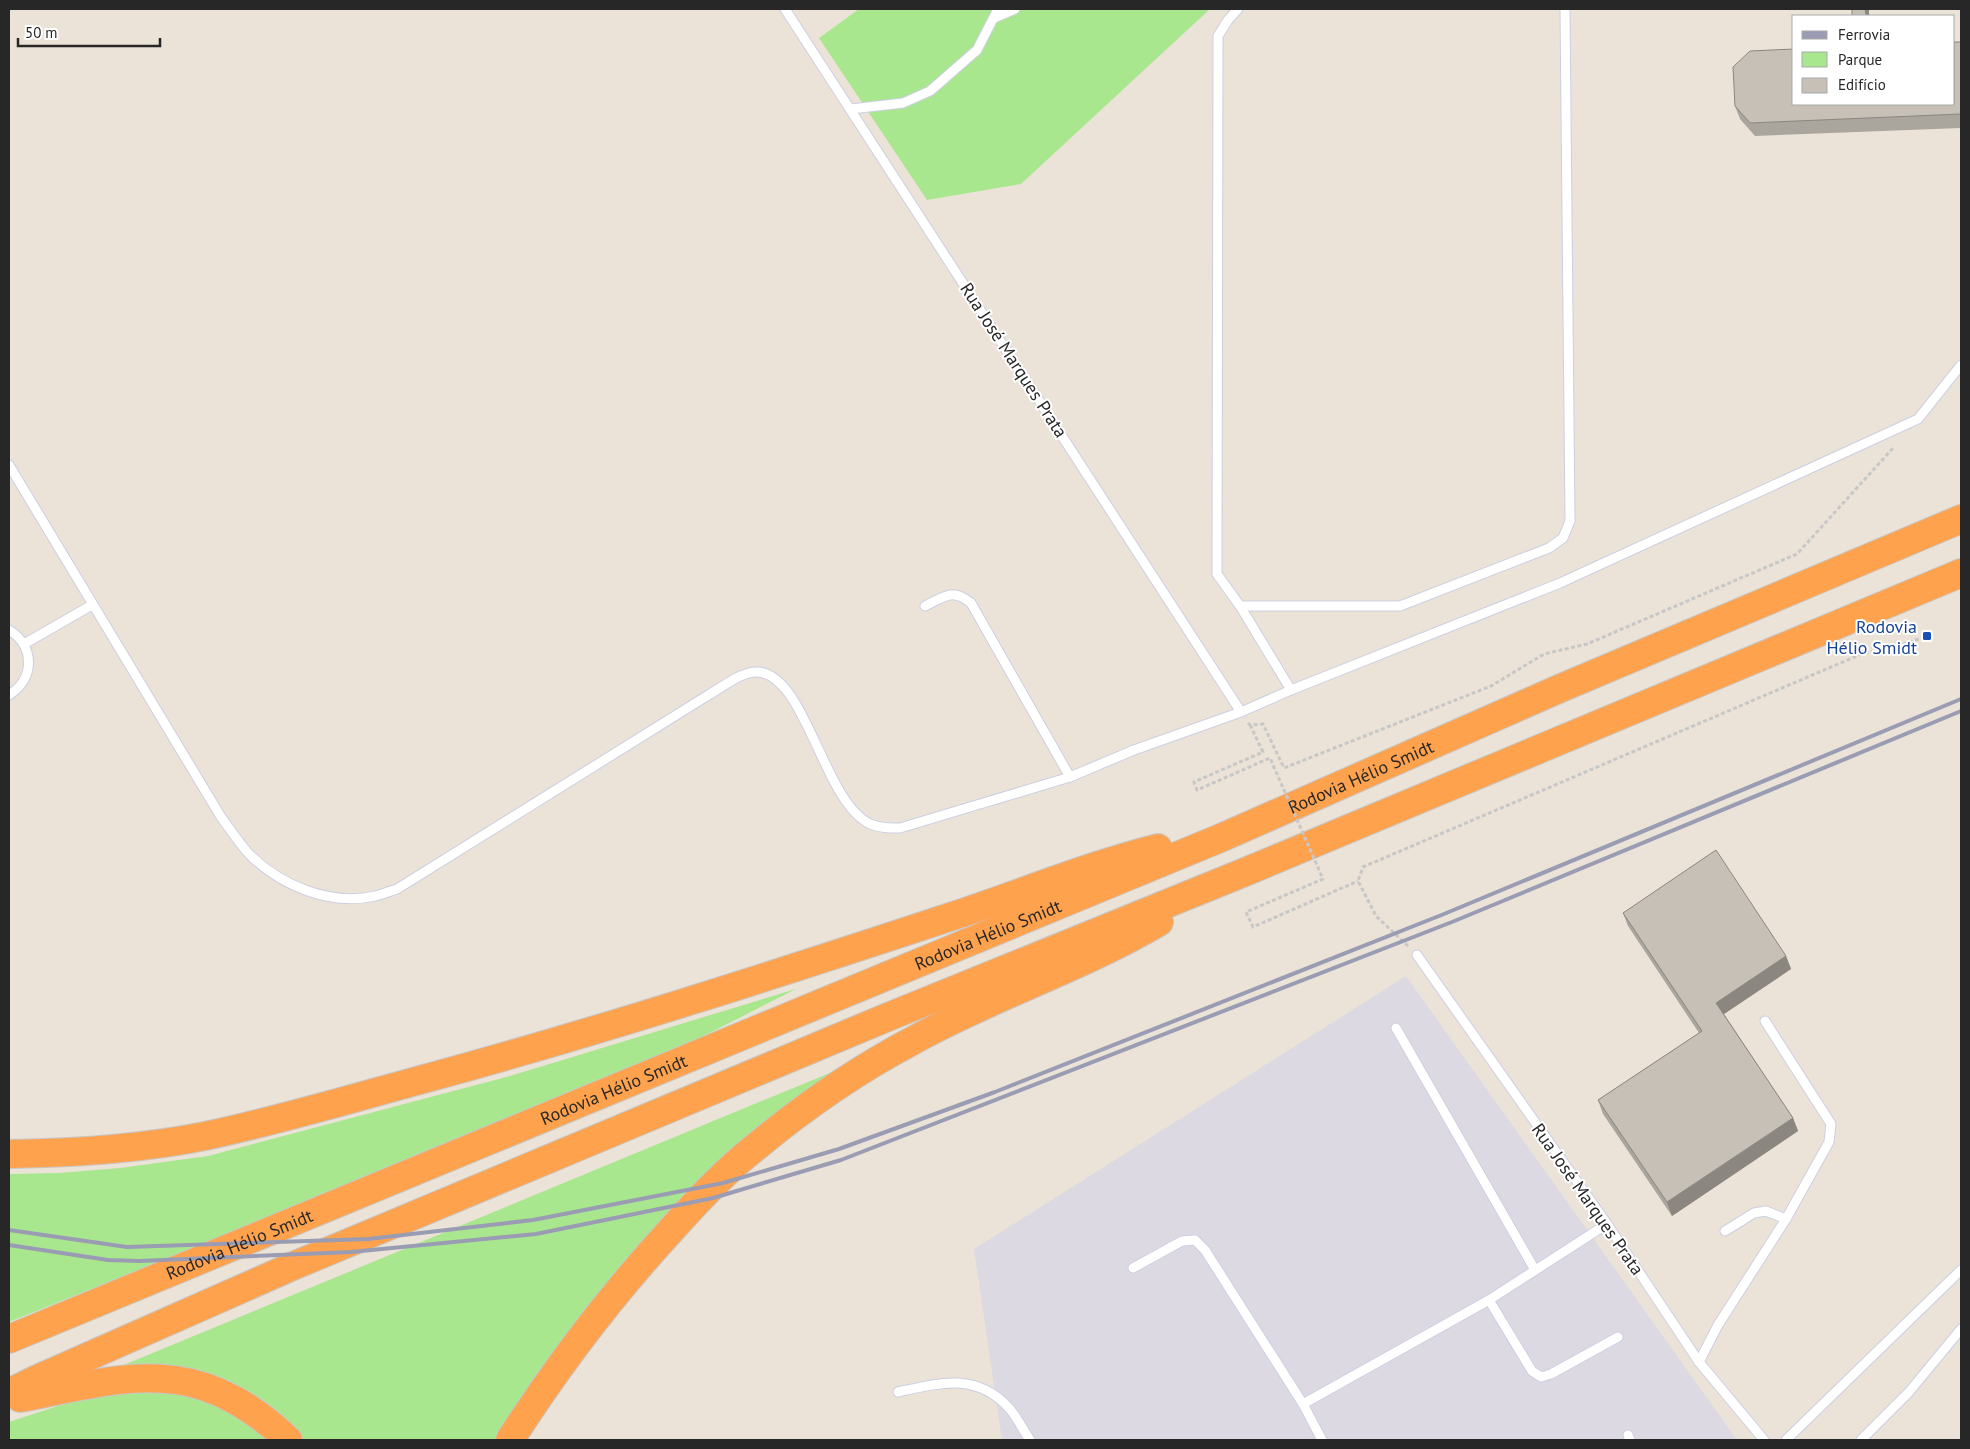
<svg xmlns="http://www.w3.org/2000/svg" width="1970" height="1449" font-family="'PT Sans',sans-serif">
<style>
.industrial{fill:#dcd9e3}
.green{fill:#a9e78e}
.lines{fill:none;stroke-linecap:round;stroke-linejoin:round}
.service-casing{stroke:#cccfe2;stroke-width:11}
.motorway-casing{stroke:#c7c7c7;stroke-width:30}
.path{stroke:#c7c7c7;stroke-width:3;stroke-dasharray:4 2.5;stroke-linecap:butt}
.service{stroke:#fff;stroke-width:9}
.motorway{stroke:#ffa24e;stroke-width:28}
.rail{stroke:#9a9cb3;stroke-width:4}
.path-bridge{stroke:#c7c7c7;stroke-width:3;stroke-dasharray:4 2.5;stroke-linecap:butt}
.wall{fill:#aaa59d}
.shaded-wall{fill:#8b8680}
.building{fill:#c6c0b7;stroke:#8b8680}
.transit-dot{fill:#1a4fb4;stroke:#fff;stroke-width:2}
.labels{text-anchor:middle;dominant-baseline:central;stroke-width:4;stroke-linejoin:round;paint-order:stroke}
.street-label{font-size:18px;fill:#272727;stroke:#fff}
.transit-label{font-size:18px;fill:#164399;stroke:#fff;text-anchor:end}
</style>
<rect width="100%" height="100%" fill="#ebe3d7"/>
<path class="industrial" d="M1406 976 1737 1440H1002L974 1249Z"/>
<g class="green">
<path d="M859 9H1210L1021 184 927 200 819 38Z"/>
<path d="M796 989 649 1064 9 1322V1174L59 1173 120 1168 208 1156 510 1076Z"/>
<path d="M844 1067 786 1112 500 1440H300L292 1431 114 1369Z"/>
<path d="M146 1390C160 1392 175 1392 189 1396 217 1402 248 1420 268 1440H9V1422L88 1396Z"/>
</g>
<g class="lines">
<defs>
<g id="service">
<path d="M785 9 1241 712"/>
<path d="M1238 9 1228 20 1218 36 1217 574 1240 606 1291 690"/>
<path d="M994 18 1015 9"/>
<path d="M851 109 903 103 930 91 977 50 998 9"/>
<path d="M9 465 221 817C230 829 239 843 249 854 281 886 330 906 375 896 383 894 390 891 397 889L710 694C724 686 742 671 758 672 806 675 823 801 870 824 880 828 889 828 900 828L1070 777 1134 750 1241 712 1291 690 1560 583 1918 419 1961 365"/>
<path d="M925 606C946 596 952 588 971 603L1070 777"/>
<path d="M1240 606H1400L1549 548 1563 538 1570 521 1565 9"/>
<path d="M9 630C35 646 35 679 9 695"/>
<path d="M24 644 92 605"/>
<path d="M1417 955 1607 1224 1699 1362 1764 1440"/>
<path d="M1396 1028 1535 1270"/>
<path d="M1725 1231 1754 1213 1766 1211 1786 1219"/>
<path d="M1133 1268 1182 1241 1195 1240 1205 1250 1303 1404"/>
<path d="M1489 1300 1532 1371 1541 1377 1551 1374 1618 1337"/>
<path d="M1699 1362 1718 1325 1786 1219 1829 1142 1831 1124 1765 1021"/>
<path d="M898 1392C940 1383 976 1372 1009 1408 1017 1417 1023 1430 1030 1440"/>
<path d="M1628 1435 1630 1440"/>
<path d="M1322 1440 1303 1404 1489 1300 1607 1224"/>
<path d="M1786 1440 1961 1270"/>
<path d="M1861 1440 1909 1392 1961 1329"/>
</g>
<g id="motorway">
<path d="M9 1154C74 1153 141 1149 205 1136 277 1121 350 1099 420 1080 601 1031 780 973 959 914 1025 892 1090 865 1158 848"/>
<path id="s1" d="M9 1339 1223 837 1561 688 1961 519"/>
<path d="M9 1393 35 1380 293 1266 883 1019 1245 872 1961 573"/>
<path d="M20 1398C70 1389 124 1373 175 1380 218 1385 258 1411 288 1440"/>
<path d="M510 1440C558 1365 613 1293 673 1228 698 1200 723 1173 752 1150 801 1109 857 1070 914 1040 993 996 1081 968 1159 922"/>
</g>
</defs>
<use href="#service" class="service-casing"/>
<use href="#motorway" class="motorway-casing"/>
<g class="path">
<path d="M1248 723 1250 725 1263 724 1284 768 1491 686 1544 654 1587 644 1797 554 1894 447"/>
<path d="M1408 946 1376 916 1358 881 1363 867 1864 653 1893 648 1927 636"/>
</g>
<use href="#service" class="service"/>
<use href="#motorway" class="motorway"/>
<g class="rail">
<path d="M9 1230 127 1247 368 1239 533 1220 723 1183 839 1149 995 1092 1444 914 1961 699"/>
<path d="M9 1245 108 1260 139 1261 351 1252 536 1234 713 1198 841 1160 1452 922 1961 711"/>
</g>
<path class="path-bridge" d="M1250 725 1263 752 1194 782 1197 790 1270 758 1323 879 1246 912 1253 927 1358 881"/>
</g>
<g class="wall">
<path d="M1961 42V128L1755 136 1740 119 1735 106Z"/>
<path d="M1623 913 1786 956 1791 969 1724 1014 1793 1118 1798 1131 1672 1216 1603 1114 1598 1100 1699 1033 1628 926Z"/>
</g>
<g class="shaded-wall">
<path d="M1865 9H1869V16H1866Z"/>
<path d="M1786 956 1791 969 1721 1016 1716 1003Z"/>
<path d="M1793 1118 1798 1131 1672 1216 1667 1202Z"/>
</g>
<g class="building">
<path d="M1852 9H1865L1866 16H1852Z"/>
<path d="M1954 42H1961V114L1750 123 1735 106 1733 67 1750 51 1794 49V104H1954Z"/>
<path d="M1716 850 1786 956 1716 1003 1793 1118 1667 1202 1598 1100 1702 1031 1623 913Z"/>
</g>
<rect class="transit-dot" x="1922" y="631" width="10" height="10" rx="2.5"/>
<g class="labels">
<g class="street-label">
<text transform="translate(1014 360) rotate(57)">Rua José Marques Prata</text>
<text stroke="none"><textPath href="#s1" startOffset="1464">Rodovia Hélio Smidt</textPath></text>
<text stroke="none"><textPath href="#s1" startOffset="1059">Rodovia Hélio Smidt</textPath></text>
<text stroke="none"><textPath href="#s1" startOffset="654">Rodovia Hélio Smidt</textPath></text>
<text transform="translate(1588 1199) rotate(55)">Rua José Marques Prata</text>
<text stroke="none"><textPath href="#s1" startOffset="249">Rodovia Hélio Smidt</textPath></text>
</g>
<g class="transit-label">
<text x="1917" y="626">Rodovia<tspan x="1917" dy="21">Hélio Smidt</tspan></text>
</g>
</g>
<rect width="1970" height="1449" fill="none" stroke="#272727" stroke-width="20"/>
<rect x="1792" y="15" width="162" height="90" fill="#ffffff" stroke="#a9a9a9"/>
<rect x="1802" y="31" width="25" height="8" fill="#9a9cb3" stroke="#a9a9a9"/>
<text x="1838" y="40" font-size="15" fill="#272727">Ferrovia</text>
<rect x="1802" y="52" width="25" height="15" fill="#a9e78e" stroke="#a9a9a9"/>
<text x="1838" y="65" font-size="15" fill="#272727">Parque</text>
<rect x="1802" y="78" width="25" height="15" fill="#c6c0b7" stroke="#a9a9a9"/>
<text x="1838" y="90" font-size="15" fill="#272727">Edifício</text>
<path d="M18 38v8h142v-8" fill="none" stroke="#272727" stroke-width="2.5"/>
<text x="25" y="38" font-size="15" fill="#272727" stroke="#ffffff" stroke-width="4" paint-order="stroke">50 m</text>
</svg>
